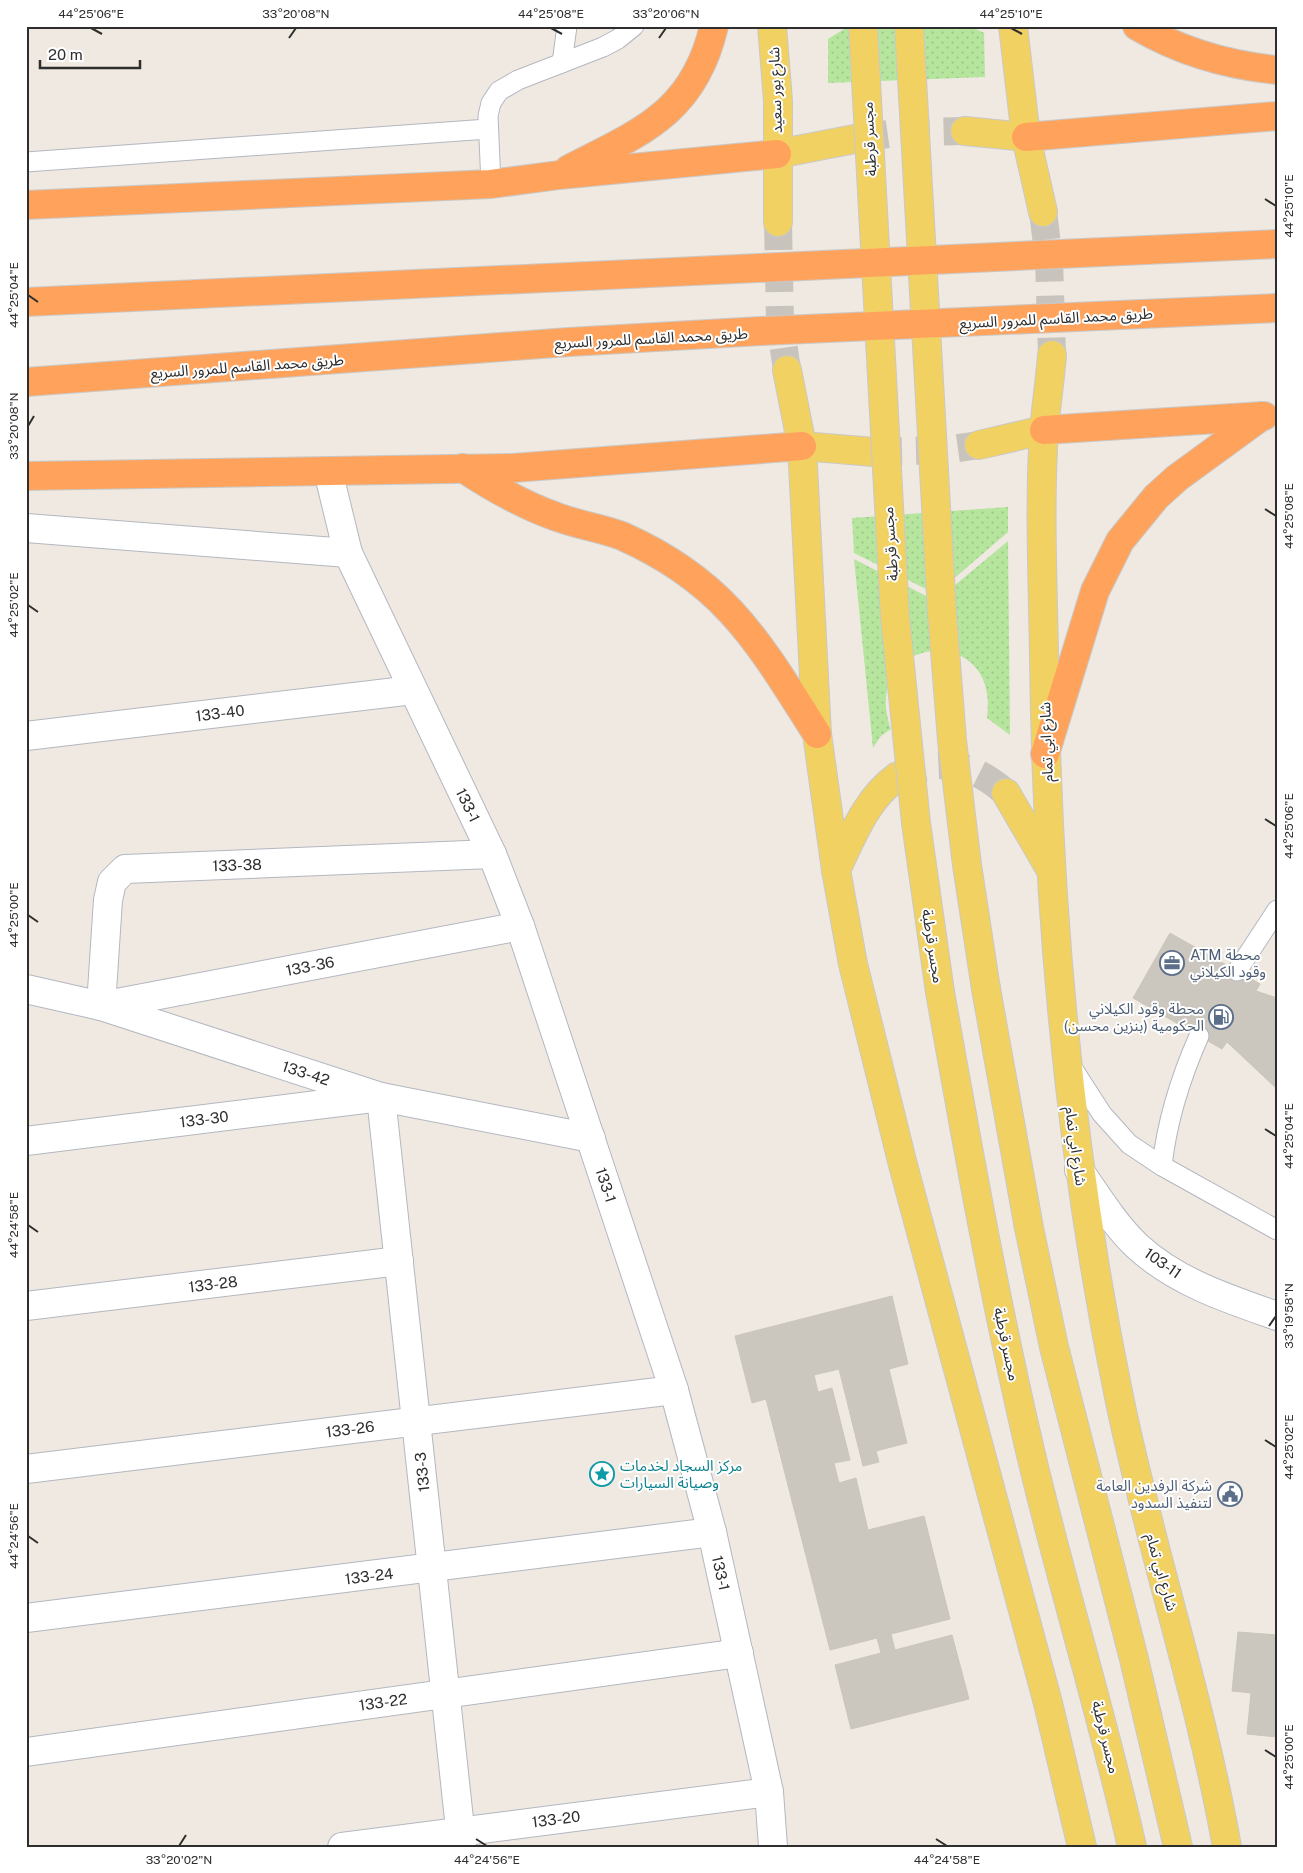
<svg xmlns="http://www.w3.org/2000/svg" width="1303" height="1873" font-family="'Public Sans','Noto Sans Arabic',sans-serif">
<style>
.grass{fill:url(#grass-dots)}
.building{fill:#cbc7bf;stroke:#cbc5ba}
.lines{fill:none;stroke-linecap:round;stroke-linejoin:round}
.primary-tunnel{stroke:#c8c4bd;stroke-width:28;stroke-dasharray:28 14;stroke-linecap:butt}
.service-casing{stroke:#b4b7c1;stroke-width:21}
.minor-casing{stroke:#b4b7c1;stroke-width:30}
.primary-casing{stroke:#c9c9c9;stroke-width:30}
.motorway-casing{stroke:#c9c9c9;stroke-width:30}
.service{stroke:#fff;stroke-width:19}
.minor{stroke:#fff;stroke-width:28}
.primary{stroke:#f2d163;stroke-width:28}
.motorway{stroke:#ffa35c;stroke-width:28}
.primary-bridge-casing{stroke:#c9c9c9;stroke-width:30;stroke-linecap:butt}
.motorway-bridge-casing{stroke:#c9c9c9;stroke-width:30;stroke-linecap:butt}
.primary-bridge{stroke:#f2d163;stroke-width:28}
.motorway-bridge{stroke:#ffa35c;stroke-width:28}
.ticks{fill:none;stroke:#2e2e2e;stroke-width:2}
.labels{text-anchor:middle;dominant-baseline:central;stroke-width:4;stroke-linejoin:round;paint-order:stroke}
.street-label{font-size:15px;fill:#2e2e2e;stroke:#fff}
.service-label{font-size:15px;fill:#4e5e75;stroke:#fff;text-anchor:end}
.culture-label{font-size:15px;fill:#0d838f;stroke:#fff;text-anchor:start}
.neatline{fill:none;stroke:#2e2e2e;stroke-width:2}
.ticks-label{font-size:12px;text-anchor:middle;fill:#2e2e2e}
</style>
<defs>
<pattern id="grass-dots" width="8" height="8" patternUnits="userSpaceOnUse" patternTransform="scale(1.25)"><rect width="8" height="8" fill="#b6e59e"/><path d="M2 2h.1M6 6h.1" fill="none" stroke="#9dc588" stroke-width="1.8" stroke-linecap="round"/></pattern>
</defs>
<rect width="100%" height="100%" fill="#efe9e1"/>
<g class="grass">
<path d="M849 26H970L984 33 985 77 828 83V39Z"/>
<path d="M1008 507V532L936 594 854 553 852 518Z"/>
<path d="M1008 541 1010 735 987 718C1001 620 858 634 891 729L881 736 873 748 854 559 936 601Z"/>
</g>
<g class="building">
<path d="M1170 933 1260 984 1256 991 1277 998V1089L1227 1042 1222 1049 1133 998Z"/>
<path d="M892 1296 908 1364 889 1369 907 1443 876 1451 879 1462 863 1466 839 1369 814 1375 818 1392 832 1388 850 1460 834 1463 839 1483 856 1478 868 1530 924 1516 950 1619 891 1634 895 1650 952 1635 969 1699 851 1729 835 1665 881 1653 877 1638 830 1650 766 1399 752 1403 735 1336Z"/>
<path d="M1238 1632 1277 1635V1737L1247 1734 1251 1693 1232 1691Z"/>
</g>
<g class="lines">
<g class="primary-tunnel">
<path d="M860 138 895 133 965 131"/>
<path d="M1043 212 1049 260 1052 355"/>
<path d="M778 222 780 322 787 370"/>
<path d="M874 452 944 450 979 445"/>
<path d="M898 776C940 757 972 763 1006 793"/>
</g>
<defs>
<g id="service">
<path d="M562 63 567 26"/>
<path d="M26 162 488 129"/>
<path d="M491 184 488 116 491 103 499 91 518 80 603 47 618 39 634 26"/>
<path d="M1237 971 1277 910"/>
<path d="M1071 1066 1102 1114 1129 1144 1162 1166 1277 1230"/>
<path d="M1162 1166C1167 1120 1180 1079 1199 1036"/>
</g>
<g id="minor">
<path d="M328 471 348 553 492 854 520 926 674 1390 712 1532 769 1792 773 1847"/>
<path d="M26 528 348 553"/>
<path d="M26 736 413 690"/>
<path d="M492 854 125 869 112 882 108 900 101 1006 520 926"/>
<path d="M26 989 101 1006 381 1097 591 1138"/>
<path d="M26 1141 381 1097 462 1847"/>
<path d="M1079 1170C1097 1196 1114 1224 1137 1246 1176 1282 1228 1299 1277 1316"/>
<path d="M26 1306 399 1261"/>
<path d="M26 1469 674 1390"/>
<path d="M26 1618 712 1532"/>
<path d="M26 1752 739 1653"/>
<path d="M342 1847 769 1792"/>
</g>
<g id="primary">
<path d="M772 26 778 101V222"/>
<path d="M863 26 866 81"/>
<path d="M909 26 912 79"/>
<path d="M1013 26 1026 137 1043 212"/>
<path d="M965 131 1026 137"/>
<path d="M777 154 860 138"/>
<path d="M1052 355C1050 381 1046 406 1044 431 1039 506 1043 583 1044 658 1047 906 1069 1154 1119 1397 1150 1548 1200 1695 1227 1847"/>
<path d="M787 370 802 446 817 734 836 870 853 964 903 1165 1048 1703 1082 1847"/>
<path d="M979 445 1044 430"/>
<path d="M802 446 874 452"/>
<path d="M1006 793 1049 867"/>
<path d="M836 870C853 835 866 799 898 776"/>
<path d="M986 989 1029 1228 1054 1347 1134 1659 1178 1847"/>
<path d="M940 992C967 1144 994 1296 1029 1446 1060 1580 1102 1712 1132 1847"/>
</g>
<g id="motorway">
<path d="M1137 26C1181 52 1226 65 1277 70"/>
<path d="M1026 137 1277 116"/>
<path d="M569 169C641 132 694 113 714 26"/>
<path d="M26 205 491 184 559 175 777 154"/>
<path d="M1044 430 1264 416"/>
<path d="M463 468C493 488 523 505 557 517 578 525 601 528 622 536 726 582 759 643 817 734"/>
<path d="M26 476 513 468 802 446"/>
<path d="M1045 754 1095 591 1120 541 1156 497 1177 478 1262 416"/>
</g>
</defs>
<use href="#service" class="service-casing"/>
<use href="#minor" class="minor-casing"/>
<use href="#primary" class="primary-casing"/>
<use href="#motorway" class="motorway-casing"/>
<use href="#service" class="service"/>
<use href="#minor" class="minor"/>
<use href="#primary" class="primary"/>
<use href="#motorway" class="motorway"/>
<defs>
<g id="primary-bridge">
<path d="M912 79 942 613 952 740 967 865 986 989"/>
<path d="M866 81 895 617 916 823 940 992"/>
</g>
<g id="motorway-bridge">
<path d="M26 302 1277 244"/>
<path d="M26 382 569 342 761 331 1277 308"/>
</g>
</defs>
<use href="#primary-bridge" class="primary-bridge-casing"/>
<use href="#motorway-bridge" class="motorway-bridge-casing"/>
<use href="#primary-bridge" class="primary-bridge"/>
<use href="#motorway-bridge" class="motorway-bridge"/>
</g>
<path class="ticks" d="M91 28 102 34M551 28 562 34M1011 28 1022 34M289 38 296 28M659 38 666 28M1265 199 1276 206M28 295 38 302M28 426 34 416M1265 509 1276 516M28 605 38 612M1265 819 1276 826M28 915 38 922M1265 1129 1276 1136M28 1225 38 1232M1269 1326 1276 1316M1265 1440 1276 1447M28 1536 38 1543M1265 1750 1276 1757M476 1839 487 1846M936 1839 947 1846M179 1846 186 1835"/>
<defs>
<symbol id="office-ring" viewBox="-11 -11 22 22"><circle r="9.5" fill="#fff" stroke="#5c6f8a" stroke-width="1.5"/><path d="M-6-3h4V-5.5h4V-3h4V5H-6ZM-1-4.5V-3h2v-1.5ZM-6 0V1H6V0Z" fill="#5c6f8a"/></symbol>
<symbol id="fuel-ring" viewBox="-11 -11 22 22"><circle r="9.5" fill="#fff" stroke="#5c6f8a" stroke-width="1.5"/><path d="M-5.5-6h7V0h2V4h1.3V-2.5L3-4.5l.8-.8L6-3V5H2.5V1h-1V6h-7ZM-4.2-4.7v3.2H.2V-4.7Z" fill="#5c6f8a"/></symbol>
<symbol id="sight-ring" viewBox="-11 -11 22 22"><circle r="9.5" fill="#fff" stroke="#0f9aa8" stroke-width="1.5"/><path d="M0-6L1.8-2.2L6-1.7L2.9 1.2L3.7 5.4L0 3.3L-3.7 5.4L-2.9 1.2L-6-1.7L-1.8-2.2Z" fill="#0f9aa8"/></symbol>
<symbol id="civic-ring" viewBox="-11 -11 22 22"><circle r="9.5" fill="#fff" stroke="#5c6f8a" stroke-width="1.5"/><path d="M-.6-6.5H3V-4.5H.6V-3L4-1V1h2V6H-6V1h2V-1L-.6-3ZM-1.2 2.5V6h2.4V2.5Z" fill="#5c6f8a"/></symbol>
</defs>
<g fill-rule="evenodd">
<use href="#office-ring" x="1158" y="949" width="28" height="28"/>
<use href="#fuel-ring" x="1207" y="1003" width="28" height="28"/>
<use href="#sight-ring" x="588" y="1460" width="28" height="28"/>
<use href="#civic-ring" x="1216" y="1480" width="28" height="28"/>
</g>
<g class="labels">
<g class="street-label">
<text transform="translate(775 90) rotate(-92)">شارع بور سعيد</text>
<text transform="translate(869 139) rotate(-93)">مجسر قرطبة</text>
<text transform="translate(1056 318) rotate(-3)">طريق محمد القاسم للمرور السريع</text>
<text transform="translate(651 338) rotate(-3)">طريق محمد القاسم للمرور السريع</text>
<text transform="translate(247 366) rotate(-4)">طريق محمد القاسم للمرور السريع</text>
<text transform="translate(890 544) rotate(-94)">مجسر قرطبة</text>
<text transform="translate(220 713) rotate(-7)">133-40</text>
<text transform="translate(1046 742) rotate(-92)">شارع ابي تمام</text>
<text transform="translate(468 805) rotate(64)">133-1</text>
<text transform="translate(237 865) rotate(-2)">133-38</text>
<text transform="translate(933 946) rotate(81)">مجسر قرطبة</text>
<text transform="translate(310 966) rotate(-11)">133-36</text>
<text transform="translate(306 1073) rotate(18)">133-42</text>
<text transform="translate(204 1119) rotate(-7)">133-30</text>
<text transform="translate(1076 1146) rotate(82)">شارع ابي تمام</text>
<text transform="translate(606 1185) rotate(72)">133-1</text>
<text transform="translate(1163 1263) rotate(35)">103-11</text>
<text transform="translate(213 1284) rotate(-7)">133-28</text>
<text transform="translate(1007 1344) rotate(78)">مجسر قرطبة</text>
<text transform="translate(350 1429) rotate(-7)">133-26</text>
<text transform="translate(422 1472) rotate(-96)">133-3</text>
<text transform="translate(1162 1572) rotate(74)">شارع ابي تمام</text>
<text transform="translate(721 1573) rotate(77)">133-1</text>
<text transform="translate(369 1576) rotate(-7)">133-24</text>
<text transform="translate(383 1702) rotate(-8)">133-22</text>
<text transform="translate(1106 1737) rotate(76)">مجسر قرطبة</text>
<text transform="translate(556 1819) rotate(-7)">133-20</text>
</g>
<g class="service-label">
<text x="1190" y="954" text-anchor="start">ATM محطة<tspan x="1190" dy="17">وقود الكيلاني</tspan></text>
<text x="1204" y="1008">محطة وقود الكيلاني<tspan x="1204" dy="17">الحكومية (بنزين محسن)</tspan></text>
<text x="1212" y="1485">شركة الرفدين العامة<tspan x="1212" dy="17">لتنفيذ السدود</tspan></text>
</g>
<g class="culture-label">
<text x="620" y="1465">مركز السجاد لخدمات<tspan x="620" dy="17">وصيانة السيارات</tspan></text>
</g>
</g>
<rect width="1303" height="1873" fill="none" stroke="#ffffff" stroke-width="55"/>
<path d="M40 60v8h100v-8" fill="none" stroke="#2e2e2e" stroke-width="2.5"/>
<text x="48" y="60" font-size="15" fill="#2e2e2e" stroke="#ffffff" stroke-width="4" paint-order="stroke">20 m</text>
<rect x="28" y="28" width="1248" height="1818" class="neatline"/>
<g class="ticks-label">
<text x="91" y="18">44°25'06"E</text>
<text x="296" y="18">33°20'08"N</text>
<text x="551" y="18">44°25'08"E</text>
<text x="666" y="18">33°20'06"N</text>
<text x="1011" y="18">44°25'10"E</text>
<text transform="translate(1289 206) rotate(-90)" y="4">44°25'10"E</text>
<text transform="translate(14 295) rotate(-90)" y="4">44°25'04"E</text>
<text transform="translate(14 426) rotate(-90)" y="4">33°20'08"N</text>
<text transform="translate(1289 516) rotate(-90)" y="4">44°25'08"E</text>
<text transform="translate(14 605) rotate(-90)" y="4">44°25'02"E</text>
<text transform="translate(1289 826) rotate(-90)" y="4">44°25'06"E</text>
<text transform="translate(14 915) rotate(-90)" y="4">44°25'00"E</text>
<text transform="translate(1289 1136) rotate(-90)" y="4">44°25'04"E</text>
<text transform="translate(14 1225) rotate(-90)" y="4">44°24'58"E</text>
<text transform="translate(1289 1316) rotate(-90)" y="4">33°19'58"N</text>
<text transform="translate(1289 1447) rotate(-90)" y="4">44°25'02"E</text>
<text transform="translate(14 1536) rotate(-90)" y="4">44°24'56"E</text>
<text transform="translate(1289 1757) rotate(-90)" y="4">44°25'00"E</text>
<text x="179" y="1864">33°20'02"N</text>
<text x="487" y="1864">44°24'56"E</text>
<text x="947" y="1864">44°24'58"E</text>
</g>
</svg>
